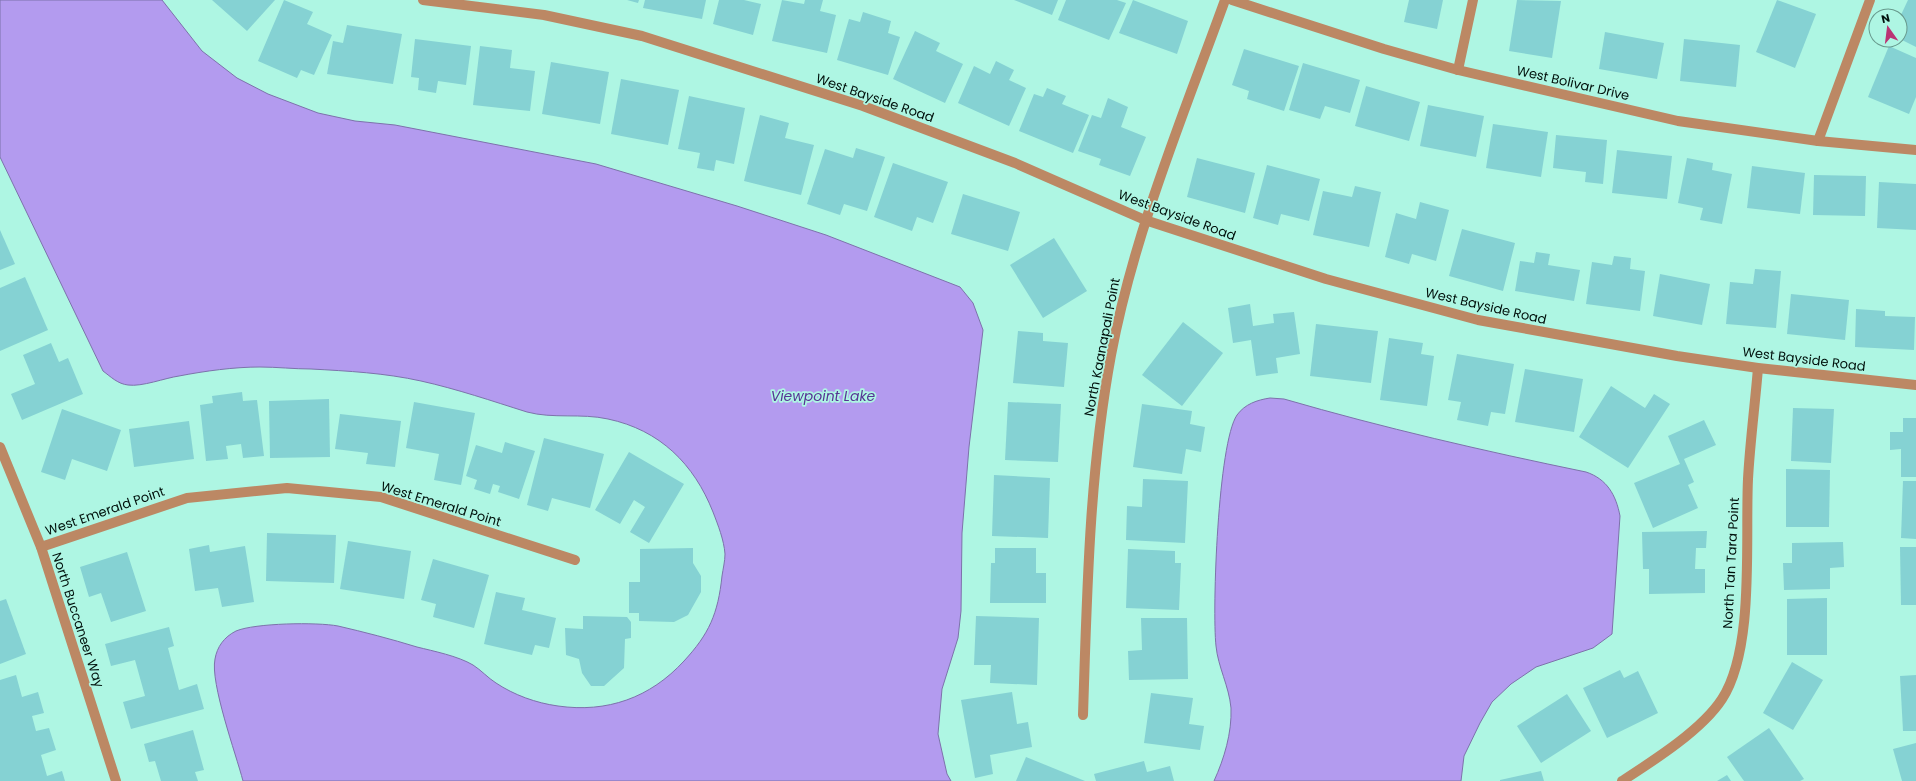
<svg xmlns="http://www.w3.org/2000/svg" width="1916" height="781" font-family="Poppins,sans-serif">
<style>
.water{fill:#b39bef;stroke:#7d72ab}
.building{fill:#85d2d3}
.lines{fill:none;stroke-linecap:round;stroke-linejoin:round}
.street{stroke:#bc8864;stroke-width:10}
.labels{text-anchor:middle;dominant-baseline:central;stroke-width:3.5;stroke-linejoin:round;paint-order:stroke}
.street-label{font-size:13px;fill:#00110c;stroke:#aef6e3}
.water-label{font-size:14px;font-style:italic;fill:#573494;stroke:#aef6e3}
</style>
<rect width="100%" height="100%" fill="#aef6e3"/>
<g class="water">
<path d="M0 0H162L202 51 237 78 268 94 318 113 355 121 395 125 596 164 737 206 826 235 960 287 973 303 983 330 969 447 962 533 961 611 958 638 942 689 938 734 947 774 951 781H243C236 754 210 683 215 659 217 647 224 637 236 631 255 623 317 622 338 626 364 632 391 639 417 647 433 651 458 656 473 665 481 670 488 678 496 683 514 695 536 703 558 706 607 713 650 698 684 661 709 634 718 614 722 576 723 569 725 561 725 554 724 540 718 525 713 512 694 464 660 430 608 419 581 413 553 419 527 412 492 401 457 389 421 381 385 373 348 371 311 369 294 369 277 367 260 367 234 367 205 371 179 376 165 378 142 387 128 385 118 384 111 377 103 371L0 157Z"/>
<path d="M1270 398 1284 399C1384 428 1484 451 1586 472 1607 479 1616 495 1620 516L1612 634 1593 648 1536 667 1511 684 1492 702 1480 723 1464 756 1461 781H1214C1224 759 1232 733 1231 708 1229 686 1218 667 1216 646 1212 609 1218 443 1237 415 1245 404 1257 400 1270 398Z"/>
</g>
<g class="building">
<path d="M212 0H275L247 31Z"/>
<path d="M284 0 313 12 307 24 332 35 314 75 301 70 297 78 258 61Z"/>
<path d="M627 0H639L638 3Z"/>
<path d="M645 0H706L702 19 643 8Z"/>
<path d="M719 0H744L761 4 753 35 713 24Z"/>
<path d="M782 0 804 4 805 0H823L820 11 836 15 827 53 772 41Z"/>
<path d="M1014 0H1058L1052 15Z"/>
<path d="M1066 0H1117L1126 3 1109 40 1058 20Z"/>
<path d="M1133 0 1188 21 1177 54 1119 33Z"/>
<path d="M1409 0H1443L1437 29 1404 22Z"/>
<path d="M1517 0 1561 1 1552 58 1509 51Z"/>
<path d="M1777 0 1816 14 1795 68 1756 52Z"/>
<path d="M1908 0H1916V47L1900 39V17Z"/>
<path d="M863 12 891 21 888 33 900 37 888 75 837 60 849 19 860 22Z"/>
<path d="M347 25 402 34 393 84 327 74 333 41 343 43Z"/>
<path d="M915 31 940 43 936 51 963 64 945 103 893 79Z"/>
<path d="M1605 32 1664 43 1657 79 1599 69Z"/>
<path d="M415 39 471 46 466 85 438 81 436 93 418 90 419 78 411 77Z"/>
<path d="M1684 39 1740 45 1736 87 1680 81Z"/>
<path d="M480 46 512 50 510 68 535 71 530 111 473 105Z"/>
<path d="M1889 46 1916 58V97L1909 114 1868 97Z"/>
<path d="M1244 49 1299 66 1284 111 1247 99 1249 91 1232 85Z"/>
<path d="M996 61 1014 70 1009 80 1026 88 1009 126 958 103 974 66 990 74Z"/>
<path d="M551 62 609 72 600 124 542 114Z"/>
<path d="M1303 63 1360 80 1350 113 1325 106 1320 119 1289 110Z"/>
<path d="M621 79 679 90 668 145 611 134Z"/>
<path d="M1366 86 1420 102 1409 141 1355 126Z"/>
<path d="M1047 88 1066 96 1062 104 1089 115 1073 153 1019 131 1034 94 1043 97Z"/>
<path d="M689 96 745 108 734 164 716 160 714 171 697 168 700 153 678 149Z"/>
<path d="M1108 98 1128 107 1121 127 1146 137 1130 176 1099 165 1101 159 1078 151 1092 115 1101 118Z"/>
<path d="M1428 105 1484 116 1476 157 1420 146Z"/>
<path d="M760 115 789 123 785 138 814 145 801 195 744 181Z"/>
<path d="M1493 124 1548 132 1541 177 1486 168Z"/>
<path d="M1556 135 1607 140 1603 184 1585 182 1586 172 1553 168Z"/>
<path d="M856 148 885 157 867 211 844 204 840 215 807 204 825 149 853 158Z"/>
<path d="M1617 150 1672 156 1667 199 1612 193Z"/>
<path d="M1197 158 1255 173 1245 213 1187 197Z"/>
<path d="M1687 158 1713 163 1712 170 1732 174 1722 224 1700 220 1703 208 1678 203Z"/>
<path d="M893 163 948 182 933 223 917 217 912 231 874 217Z"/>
<path d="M1267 165 1320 179 1309 221 1281 214 1278 225 1253 218Z"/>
<path d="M1752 166 1805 173 1800 214 1747 208Z"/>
<path d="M1814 175 1866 176 1865 216 1813 215Z"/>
<path d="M1879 182 1916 184V230L1877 228Z"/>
<path d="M1355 186 1381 192 1369 247 1313 235 1323 191 1352 197Z"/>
<path d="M963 194 1020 212 1008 251 951 234Z"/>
<path d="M1420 202 1449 210 1436 261 1412 254 1409 264 1385 257 1396 213 1416 219Z"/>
<path d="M1462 229 1515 243 1503 291 1449 276Z"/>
<path d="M0 230 15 264 0 270Z"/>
<path d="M1054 238 1087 291 1043 318 1010 265Z"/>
<path d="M1536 252 1550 254 1548 265 1580 270 1574 301 1515 291 1520 261 1534 263Z"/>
<path d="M1614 256 1631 258 1630 269 1645 271 1640 311 1586 304 1592 262 1612 265Z"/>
<path d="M1755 269 1781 271 1776 328 1726 324 1730 282 1753 284Z"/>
<path d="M1660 274 1710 284 1702 325 1653 316Z"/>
<path d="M25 277 48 330 0 351V288Z"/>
<path d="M1791 294 1849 300 1845 340 1787 334Z"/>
<path d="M1250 304 1253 326 1274 323 1273 314 1294 312 1300 354 1276 358 1278 373 1256 376 1251 340 1233 343 1228 308Z"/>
<path d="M1856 309 1885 311V316L1915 317 1914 350 1855 347Z"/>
<path d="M1183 322 1223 353 1182 406 1142 375Z"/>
<path d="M1316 324 1378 331 1371 383 1310 376Z"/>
<path d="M1018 331 1043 333V341L1068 343 1064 387 1013 383Z"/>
<path d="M1389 338 1423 343 1421 354 1434 356 1427 406 1380 400Z"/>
<path d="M51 343 59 362 68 358 83 394 22 420 11 394 35 384 23 355Z"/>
<path d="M1457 354 1514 364 1505 414 1491 412 1488 426 1457 420 1461 402 1448 400Z"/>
<path d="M1525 369 1583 379 1574 432 1515 422Z"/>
<path d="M1611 386 1645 408 1654 394 1670 404 1628 468 1579 437Z"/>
<path d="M242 392 243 401 257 400 264 456 243 458 241 444 226 446 228 459 206 461 200 405 213 403 212 396Z"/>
<path d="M329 399 330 457 270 458 269 401Z"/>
<path d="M414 402 475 413 461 485 434 480 439 454 406 448Z"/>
<path d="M1008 402 1061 404 1058 462 1005 460Z"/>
<path d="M1142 404 1192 411 1190 424 1205 427 1201 452 1186 449 1182 474 1133 467Z"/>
<path d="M1793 408 1834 409 1831 463 1791 461Z"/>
<path d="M62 409 121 430 107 471 72 459 65 480 41 472Z"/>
<path d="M340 414 401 421 395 467 366 464 368 453 335 449Z"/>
<path d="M1903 418H1916V477H1901V449L1890 450V432H1903Z"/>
<path d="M1704 420 1716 445 1684 459 1694 482 1688 485 1698 508 1653 528 1634 483 1680 464 1668 436Z"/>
<path d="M189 421 194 459 134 467 129 429Z"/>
<path d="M544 438 604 454 590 508 552 498 548 511 527 505Z"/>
<path d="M505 442 535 451 519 499 498 492 500 486 493 484 490 494 474 489 477 480 466 476 476 445 502 453Z"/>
<path d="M629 452 684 484 649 543 630 532 645 507 634 500 620 524 595 510Z"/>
<path d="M1786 469 1830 470 1829 527H1786Z"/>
<path d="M994 475 1050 478 1048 538 992 536Z"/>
<path d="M1143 479 1188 481 1185 543 1126 540 1127 506 1142 507Z"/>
<path d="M1903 481H1916V539L1901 538Z"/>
<path d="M1707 531 1706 548H1696L1695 569H1705V593L1649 594V569H1643L1642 532Z"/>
<path d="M267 533 336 535 334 583 266 581Z"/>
<path d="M348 541 411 551 404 599 340 589Z"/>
<path d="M1843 542 1844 567 1830 568V589L1784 590 1783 563H1792V543Z"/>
<path d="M209 545 210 552 245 546 254 602 222 607 218 588 195 591 189 549Z"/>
<path d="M1900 547H1916V605H1901Z"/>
<path d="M693 548V563L701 576V592L688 615 674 622 639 621V613H629V582H640V549Z"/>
<path d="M995 548H1036V573H1046V603H990L991 563H995Z"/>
<path d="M1128 549 1175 551V563H1181L1179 610 1126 608Z"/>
<path d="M127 552 146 611 111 622 101 593 89 597 80 567Z"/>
<path d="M433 559 489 575 474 628 433 617 436 604 421 600Z"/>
<path d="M496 592 525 598 522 610 556 618 549 648 535 645 532 655 484 644Z"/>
<path d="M1827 598V655H1787V599Z"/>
<path d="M6 599 26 654 0 664V601Z"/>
<path d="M583 616 627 617 631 622V638L625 639 624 668 604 686H591L582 673 579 659 566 655 565 628 583 629Z"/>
<path d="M976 616 1039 618 1037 685 990 683 991 665H974Z"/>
<path d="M1141 618H1187L1188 679 1129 680 1128 651 1142 650Z"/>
<path d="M169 627 174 646 168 648 179 690 197 684 204 709 131 729 123 702 145 696 135 660 111 666 105 644Z"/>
<path d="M1792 662 1823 680 1793 730 1763 713Z"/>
<path d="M1620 670 1624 678 1638 671 1658 713 1607 738 1583 688Z"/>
<path d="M16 675 22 697 38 692 44 713 32 716 36 731 49 728 56 750 41 755 47 776 62 771 65 781H0V680Z"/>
<path d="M1916 675V731H1903L1900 676Z"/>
<path d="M1012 692 1017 724 1028 722 1032 747 990 755 993 774 975 778 961 700Z"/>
<path d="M1151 693 1193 698 1189 724 1204 726 1200 750 1144 743Z"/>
<path d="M1567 694 1591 731 1541 763 1517 726Z"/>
<path d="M1769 728 1804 779 1800 781H1744L1727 757Z"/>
<path d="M193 730 204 770 195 772 198 781H161L155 761 149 762 144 744Z"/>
<path d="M1916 743V781H1902L1893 749Z"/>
<path d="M1026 757 1085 781H1016Z"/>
<path d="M1144 761 1147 772 1170 766 1174 781H1096L1094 774Z"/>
<path d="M1541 771 1544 781H1500V780Z"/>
<path d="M1727 775 1731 781H1717Z"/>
</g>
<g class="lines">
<g class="street">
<path d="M423 0 544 15 642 36 863 106 1015 163 1145 220 1326 279 1478 320 1677 356 1758 368 1916 385"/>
<path d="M1232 0 1384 49 1458 70 1678 121 1818 141 1916 150"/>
<path d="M1458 70 1473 0"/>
<path d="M1818 141 1870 0"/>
<path d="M0 447 41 547 116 781"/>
<path d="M41 547 187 498 287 488 381 497 575 560"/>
<path d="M1083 715C1087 594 1089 474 1111 355 1134 233 1183 116 1225 0"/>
<path d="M1622 781C1653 761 1702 730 1722 699 1755 648 1745 540 1748 479 1750 442 1755 405 1758 368"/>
</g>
</g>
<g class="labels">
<g class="street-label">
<text transform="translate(1573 83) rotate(13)">West Bolivar Drive</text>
<text transform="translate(875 98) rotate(19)">West Bayside Road</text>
<text transform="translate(1177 215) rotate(20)">West Bayside Road</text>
<text transform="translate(1486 306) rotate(13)">West Bayside Road</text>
<text transform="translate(1102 347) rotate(-79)">North Kaanapali Point</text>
<text transform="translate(1804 359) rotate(7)">West Bayside Road</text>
<text transform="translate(441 504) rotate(17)">West Emerald Point</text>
<text transform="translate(105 511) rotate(-19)">West Emerald Point</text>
<text transform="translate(1731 563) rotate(-87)">North Tan Tara Point</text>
<text transform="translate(78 620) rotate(72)">North Buccaneer Way</text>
</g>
<g class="water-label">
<text x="823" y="396">Viewpoint Lake</text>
</g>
</g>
<g transform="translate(1888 28) rotate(346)"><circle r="19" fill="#aef6e3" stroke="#689a8d"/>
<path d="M0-3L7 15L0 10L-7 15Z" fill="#ba3373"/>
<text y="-6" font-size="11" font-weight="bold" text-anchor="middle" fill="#00110c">N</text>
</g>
</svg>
